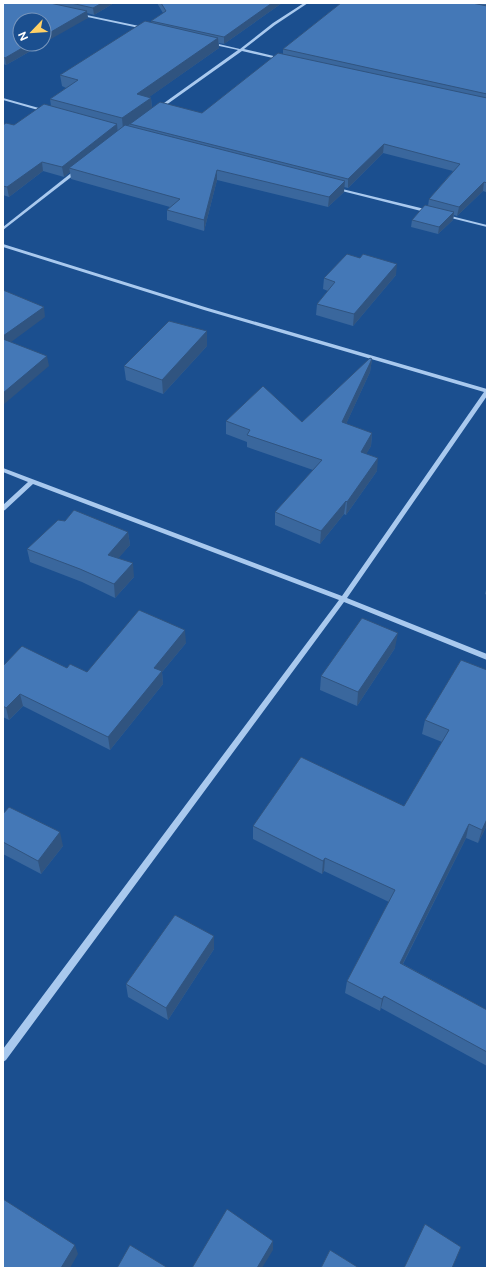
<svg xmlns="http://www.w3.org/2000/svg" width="490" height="1271" font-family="'Public Sans',sans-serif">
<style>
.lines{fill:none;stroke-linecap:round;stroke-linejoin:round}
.minor{fill:#a9c9ee;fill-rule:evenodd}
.wall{fill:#3a679d}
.shaded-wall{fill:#305480}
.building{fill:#4478b7;stroke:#305480}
</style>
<rect width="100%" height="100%" fill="#1b4f8f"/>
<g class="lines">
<g class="minor">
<path d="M304 3H308L275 25 244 49 282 58V60L242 51 159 110H157V108L238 50 210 44V42L240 49 273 23Z"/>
<path d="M77 13 144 27 146 28 144 29 78 15H77Z"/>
<path d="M3 98 46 110 47 111 45 112 3 100Z"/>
<path d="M75 170 79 171 3 230V227Z"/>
<path d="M334 187 433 211V212L429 213 334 189Z"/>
<path d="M443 214 487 225V227L443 216Z"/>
<path d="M3 244 208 308 487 389V396L347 598 487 654V660L344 602 6 1060 3 1062V1049L339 600 33 484 5 510 3 511V505L28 482 3 472V468L342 596 484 392 204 310 3 247Z"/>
</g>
</g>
<g class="wall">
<path d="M3 3H114L94 15 87 13 88 18 20 44H43L6 65 3 64Z"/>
<path d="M157 3H282L224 44 219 43V48L149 97 151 98 152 108 202 113 283 54V49L341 3H487V190L486 192 483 191 457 216 454 215 453 220 438 234 411 227 412 220 428 206 429 199 453 171 383 153 348 188 344 187V192L328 207 217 180 204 231 167 220V210L170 207 71 179 70 172 64 177 43 171 9 197 3 195V125H14L51 106 50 99 66 88 62 86 60 75 151 22V21L163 13Z"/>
<path d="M396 275 353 326 316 315 317 304 328 291 323 289 324 278Z"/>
<path d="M207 346 163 394 126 380 124 366Z"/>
<path d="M372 359 370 372 346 424 372 433 371 446 366 454 377 471 346 515 344 514 320 544 275 525V512L313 470 247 447V442L226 434V421L302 422Z"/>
<path d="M128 532 130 545 118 558 134 577 115 598 82 582 30 562 27 549Z"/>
<path d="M487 586V595L485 594Z"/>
<path d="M186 643 162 672 163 684 110 750 23 706 9 720 3 717V666L67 668 87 672Z"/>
<path d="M395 648 357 706 320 690 321 676Z"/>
<path d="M461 660 487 825 478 843 466 838 403 964 487 1010V1066L381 1008 380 1011 345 993 347 981 389 902 324 871 322 874 253 839V826L404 806 442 742 422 734 425 720Z"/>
<path d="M3 814 63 846 41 874 3 854Z"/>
<path d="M214 936V949L168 1020 128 997 126 984Z"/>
</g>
<g class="shaded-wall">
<path d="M102 3H114L94 15 93 8Z"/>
<path d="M272 3H282L224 44V37Z"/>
<path d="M87 11 88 18 44 43V36Z"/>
<path d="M218 38 219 48 138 105 137 94Z"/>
<path d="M29 44H43L6 65 5 58Z"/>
<path d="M151 98 152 109 123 129 122 118Z"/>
<path d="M117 124 118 134 69 168 70 172 64 177 62 167Z"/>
<path d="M384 144 383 153 348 188V179Z"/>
<path d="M42 162 43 171 9 197 7 187Z"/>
<path d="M217 170V180L204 231V220Z"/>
<path d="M345 181 344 192 328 207 329 197Z"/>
<path d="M484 182 483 191 457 216 459 207Z"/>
<path d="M454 212 453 220 438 234 439 227Z"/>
<path d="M397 264 396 275 353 326 354 314Z"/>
<path d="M44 307 45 317 3 348V336Z"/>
<path d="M207 331V346L163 394 162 380Z"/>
<path d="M47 356 49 366 3 405V393Z"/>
<path d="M372 359 370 372 341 435 342 422Z"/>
<path d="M372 433 371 446 360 465 361 452Z"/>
<path d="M378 458 377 471 346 515 347 502Z"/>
<path d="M346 501 344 514 320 544 321 531Z"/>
<path d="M128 532 130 545 110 568 108 555Z"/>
<path d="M133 563 134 577 115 598 114 584Z"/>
<path d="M185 630 186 643 162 672 163 684 110 750 108 737 154 668Z"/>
<path d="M398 633 395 648 357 706 358 692Z"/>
<path d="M20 694 23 706 9 720 6 708Z"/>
<path d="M487 819V825L478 843 482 830Z"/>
<path d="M469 824 466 838 397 975 400 963Z"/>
<path d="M60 832 63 846 41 874 38 861Z"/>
<path d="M325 858 324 871 322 874 323 861Z"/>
<path d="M214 936V949L168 1020 166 1008Z"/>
<path d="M384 996 381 1008 380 1011 382 999Z"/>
<path d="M273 1241V1250L262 1268H257Z"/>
<path d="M75 1245 78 1254 70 1268H61Z"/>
</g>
<g class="building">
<path d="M3 3H50L87 11 44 36V20H20V44H29L5 58 3 57Z"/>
<path d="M71 3H102L93 8Z"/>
<path d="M161 3H272L224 37 151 21 166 11Z"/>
<path d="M341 3H472L487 6V94L283 49Z"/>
<path d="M145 21 218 38 137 94 151 98 122 118 50 99 78 80 60 75Z"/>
<path d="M278 53 487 98V183L484 182 459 207 429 199 460 164 384 144 348 179 130 124 160 102 202 113Z"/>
<path d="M44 104 117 124 62 167 42 162 7 187 3 186V125L6 123 14 125Z"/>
<path d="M125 125 345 181 329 197 217 170 204 220 167 210 180 199 69 168Z"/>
<path d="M425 205 454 212 439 227 412 220Z"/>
<path d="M347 254 360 258 363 254 397 264 354 314 317 304 335 282 324 278Z"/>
<path d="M3 290 44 307 3 336Z"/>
<path d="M169 321 207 331 162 380 124 366Z"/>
<path d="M3 339 47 356 3 393Z"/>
<path d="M370 358 372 359 342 422 372 433 361 452 378 458 347 502 346 501 321 531 275 512 322 460 247 435 250 430 226 421 263 386 302 422Z"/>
<path d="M74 510 128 532 108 555 133 563 114 584 80 569 27 549 58 520 65 521Z"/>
<path d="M139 610 185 630 154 668 162 671 108 737 20 694 6 708 3 706V666L22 646 67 668 70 664 87 672Z"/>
<path d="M362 618 398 633 358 692 321 676Z"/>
<path d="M461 660 487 670V819L482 830 469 824 400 963 487 1010V1052L384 996 382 999 347 981 395 890 325 858 323 861 253 826 301 757 404 806 449 730 425 720Z"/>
<path d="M9 807 60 832 38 861 3 842V814Z"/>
<path d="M175 915 214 936 166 1008 126 984Z"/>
<path d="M3 1199 75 1245 61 1268H3Z"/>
<path d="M227 1209 273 1241 257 1268H192Z"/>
<path d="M425 1224 461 1247 452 1268H404Z"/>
<path d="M130 1245 168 1268H117Z"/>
<path d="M330 1250 359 1268H321Z"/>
</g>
<rect width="490" height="1271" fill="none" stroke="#ffffff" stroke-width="8"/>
<g transform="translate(32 32) rotate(245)"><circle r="19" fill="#1b4f8f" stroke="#7695bc"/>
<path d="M0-3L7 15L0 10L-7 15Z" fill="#ffd166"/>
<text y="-6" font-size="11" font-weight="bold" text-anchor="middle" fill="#ffffff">N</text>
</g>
</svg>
